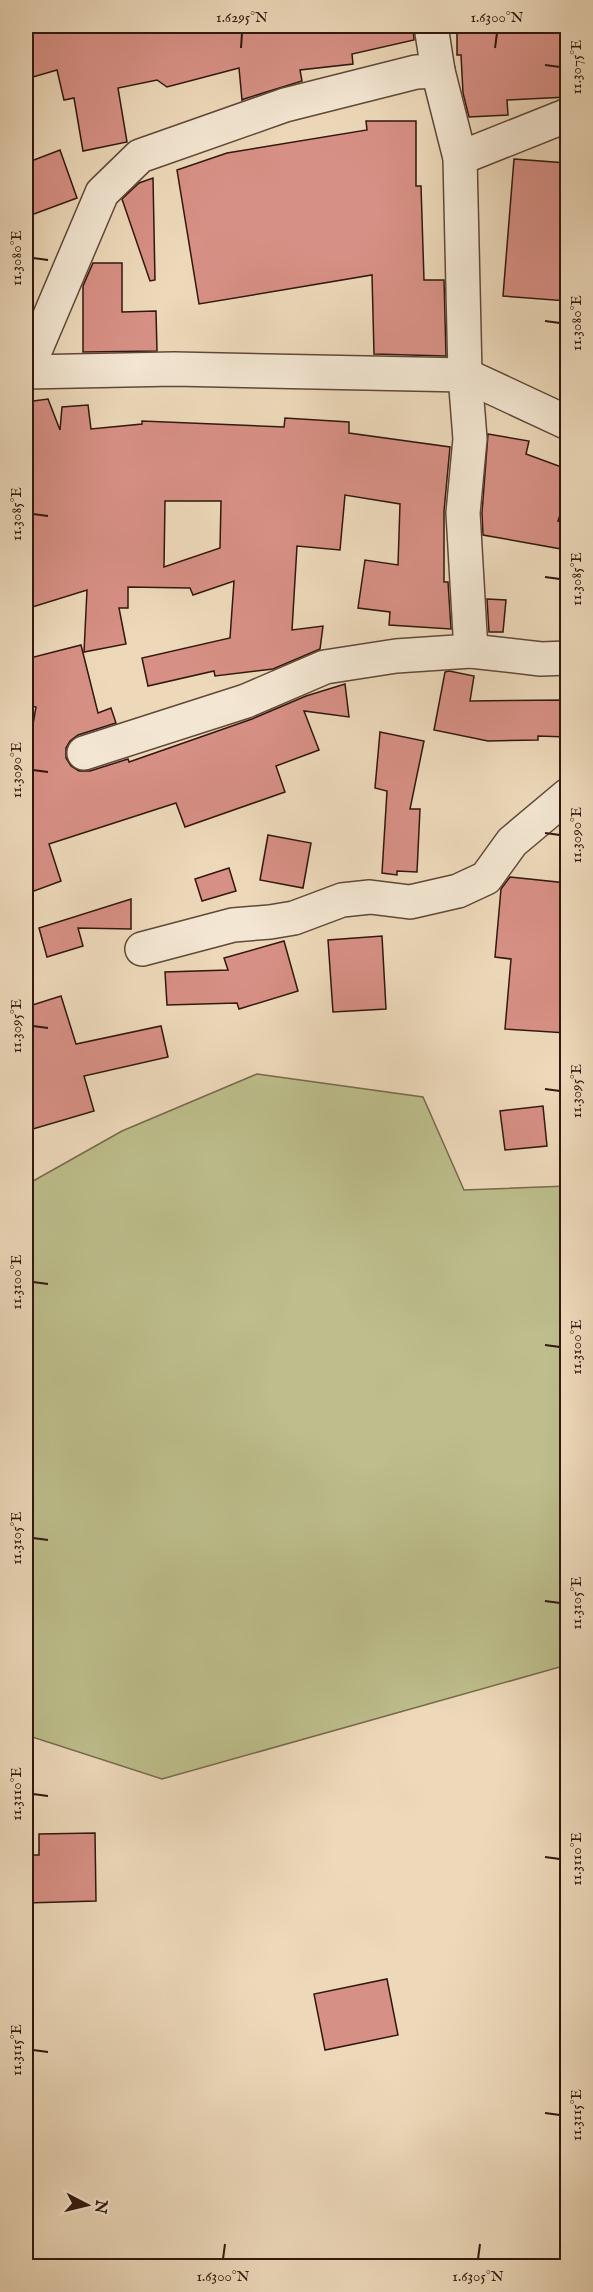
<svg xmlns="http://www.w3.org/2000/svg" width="593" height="2292" font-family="'IM FELL English',serif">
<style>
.green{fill:#bdbe8c;stroke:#776a4c;stroke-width:1.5}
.building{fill:#d79085;stroke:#31170d;stroke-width:1.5;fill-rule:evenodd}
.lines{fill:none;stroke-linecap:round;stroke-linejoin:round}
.minor-casing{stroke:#604838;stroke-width:36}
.minor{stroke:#f3e6d2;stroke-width:33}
.ticks{fill:none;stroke:#31170d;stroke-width:2}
.neatline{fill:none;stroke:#31170d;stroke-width:2}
.ticks-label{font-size:15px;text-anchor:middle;fill:#31170d}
</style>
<rect width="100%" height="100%" fill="#edd9ba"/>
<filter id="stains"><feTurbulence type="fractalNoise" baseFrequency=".00333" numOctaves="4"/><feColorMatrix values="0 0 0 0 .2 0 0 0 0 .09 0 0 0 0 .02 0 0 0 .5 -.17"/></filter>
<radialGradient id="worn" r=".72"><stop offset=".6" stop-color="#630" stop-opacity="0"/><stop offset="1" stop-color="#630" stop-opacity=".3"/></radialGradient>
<path class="green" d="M257 1074 423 1097 464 1190 567 1186V1665L162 1779 26 1735V1185L122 1131Z"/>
<g class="building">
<path d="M26 26H413L414 40 352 54 353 64 300 70 302 81 244 99 242 100 239 68 167 87 157 80 118 88 127 142 83 151 74 98 64 100 57 70 26 79Z"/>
<path d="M457 26H567V97L507 100 508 115 469 117 463 93 461 55H457Z"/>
<path d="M366 121H416V186H421L424 280H444L446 356 374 354 372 275 199 304 177 170 227 153 367 130Z"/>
<path d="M60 150 77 198 26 217V163Z"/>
<path d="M514 159 567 163V301L503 296Z"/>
<path d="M153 178 155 280 150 281 122 199 139 183Z"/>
<path d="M93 263H122V312L156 311 157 351 83 352V286Z"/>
<path d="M48 399 60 430 62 407 88 405 91 429 142 424V421L284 427 285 418 349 422V433L450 447 444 511V582H448L451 629 389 625 390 612 358 608 365 560 398 565 400 504 345 495 340 550 297 546 292 630 323 626 320 649 273 669 215 676 214 671 148 686 142 658 230 638 234 581 193 595 190 588 128 587V608H119L126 644 84 652 87 590 26 609V402ZM165 501H221L220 548 164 567Z"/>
<path d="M488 434 529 441 526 454 567 469V493L558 521 567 522V550L483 535 482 513Z"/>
<path d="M487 599 506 600 503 632H489Z"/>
<path d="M81 645 98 713 111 708 116 723 78 735 70 741 66 748V758L71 766 79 771H90L128 759 129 762 252 719 306 696 345 684 349 717 304 711 319 750 276 766 285 792 185 827 176 803 49 844 61 881 26 894V764L36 707 26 705V659Z"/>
<path d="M449 671 474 676 470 701 567 700V737L538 736V740L488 741 434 730 445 672Z"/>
<path d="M380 732 424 741 410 809H420L417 872 397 871V875L382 873 387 791 375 788Z"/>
<path d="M268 835 311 843 303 888 260 880Z"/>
<path d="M229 868 236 891 202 901 195 879Z"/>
<path d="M510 877 567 883V1033L505 1029 511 959 495 957 501 889Z"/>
<path d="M131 899V929L78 928 83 946 47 957 39 928Z"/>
<path d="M382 936 386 1009 333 1012 328 940Z"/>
<path d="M284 941 298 991 239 1009 237 1003 167 1005 165 972 228 970 224 958Z"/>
<path d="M61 996 76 1044 161 1026 168 1057 84 1076 94 1111 26 1131V1007Z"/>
<path d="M543 1106 547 1146 505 1150 500 1111Z"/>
<path d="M95 1833 96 1901 26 1903V1855H39V1834Z"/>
<path d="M387 1979 398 2035 325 2050 314 1994Z"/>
</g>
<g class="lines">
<defs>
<g id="minor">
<path d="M431 26 438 71 460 158 465 375 470 439 463 513 471 651"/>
<path d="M460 158 568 115"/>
<path d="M26 372 102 193 140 156 285 105 416 72 438 71"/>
<path d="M26 372 174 369 465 375 568 423"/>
<path d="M84 753 246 701 325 667 396 656 471 651 541 659 568 658"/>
<path d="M142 949 233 925 270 922 294 918 342 900 370 897 410 902 458 891 486 878 512 842 568 795"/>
</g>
</defs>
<use href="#minor" class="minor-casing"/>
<use href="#minor" class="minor"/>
</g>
<path class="ticks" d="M241 48 242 33M495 48 497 33M545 65 560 67M33 258 48 260M545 321 560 323M33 514 48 516M545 577 560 579M33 770 48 772M545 833 560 835M33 1026 48 1028M545 1089 560 1091M33 1282 48 1284M545 1345 560 1347M33 1538 48 1540M545 1601 560 1603M33 1794 48 1796M545 1857 560 1859M33 2050 48 2052M545 2113 560 2115M223 2259 225 2244M478 2259 480 2244"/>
<rect width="593" height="2292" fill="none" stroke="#edd9ba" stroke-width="66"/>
<g transform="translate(87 2205) rotate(97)" stroke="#f3e6d2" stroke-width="4.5" paint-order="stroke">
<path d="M0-4.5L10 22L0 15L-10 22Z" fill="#31170d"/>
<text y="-9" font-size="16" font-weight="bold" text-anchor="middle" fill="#31170d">N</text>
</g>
<rect x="33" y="33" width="527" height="2226" class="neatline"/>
<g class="ticks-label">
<text x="242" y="22">1.6295°N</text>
<text x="497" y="22">1.6300°N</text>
<text transform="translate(576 67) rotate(-90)" y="5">11.3075°E</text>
<text transform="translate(16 258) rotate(-90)" y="5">11.3080°E</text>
<text transform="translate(576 323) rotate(-90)" y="5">11.3080°E</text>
<text transform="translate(16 514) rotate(-90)" y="5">11.3085°E</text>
<text transform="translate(576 579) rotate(-90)" y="5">11.3085°E</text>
<text transform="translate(16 770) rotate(-90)" y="5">11.3090°E</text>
<text transform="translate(576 835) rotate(-90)" y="5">11.3090°E</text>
<text transform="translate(16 1026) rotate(-90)" y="5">11.3095°E</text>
<text transform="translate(576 1091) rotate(-90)" y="5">11.3095°E</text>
<text transform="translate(16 1282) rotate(-90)" y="5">11.3100°E</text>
<text transform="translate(576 1347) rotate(-90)" y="5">11.3100°E</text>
<text transform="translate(16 1538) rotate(-90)" y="5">11.3105°E</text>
<text transform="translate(576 1603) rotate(-90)" y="5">11.3105°E</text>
<text transform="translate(16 1794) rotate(-90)" y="5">11.3110°E</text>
<text transform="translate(576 1859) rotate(-90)" y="5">11.3110°E</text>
<text transform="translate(16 2050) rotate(-90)" y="5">11.3115°E</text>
<text transform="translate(576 2115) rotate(-90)" y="5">11.3115°E</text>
<text x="223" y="2281">1.6300°N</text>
<text x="478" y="2281">1.6305°N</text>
</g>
<rect width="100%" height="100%" filter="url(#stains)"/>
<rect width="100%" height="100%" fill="url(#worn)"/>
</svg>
